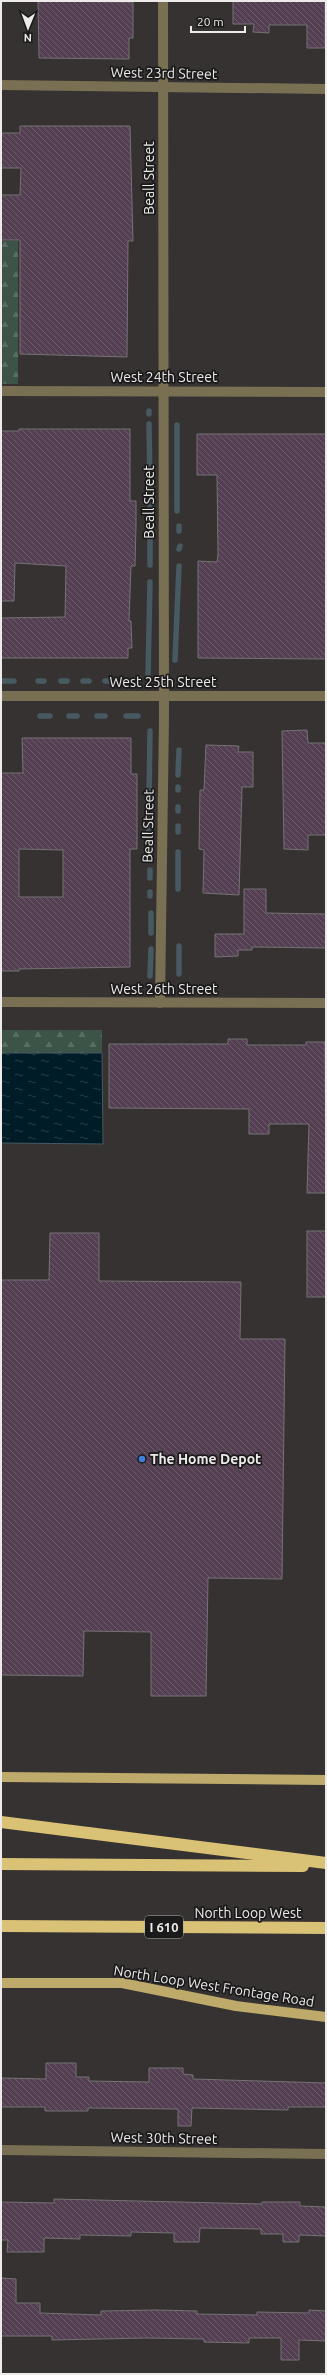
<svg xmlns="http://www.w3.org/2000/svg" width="327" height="2375" font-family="Ubuntu,sans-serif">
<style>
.forest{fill:url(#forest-firs)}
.water{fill:url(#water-ripples);stroke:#475a62}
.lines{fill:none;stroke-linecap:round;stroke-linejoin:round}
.stream{stroke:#475a62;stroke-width:5.5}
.building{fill:url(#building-back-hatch);stroke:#757275;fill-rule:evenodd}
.minor{stroke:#796f52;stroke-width:10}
.major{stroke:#beab6b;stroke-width:10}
.highway{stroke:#d9c275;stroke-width:12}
.shop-dot{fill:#3f7fe0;stroke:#1b1a1a;stroke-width:1.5}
.labels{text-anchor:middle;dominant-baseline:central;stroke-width:3.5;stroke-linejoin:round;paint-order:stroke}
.shield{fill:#1b1a1a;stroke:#aeacac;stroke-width:1}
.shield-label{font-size:13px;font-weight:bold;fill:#edebea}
.street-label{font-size:14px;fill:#edebea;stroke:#1b1a1a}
.poi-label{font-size:14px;font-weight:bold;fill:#edebea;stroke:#1b1a1a;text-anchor:start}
</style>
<defs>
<pattern id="forest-firs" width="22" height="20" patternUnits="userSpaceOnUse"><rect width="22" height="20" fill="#3c5448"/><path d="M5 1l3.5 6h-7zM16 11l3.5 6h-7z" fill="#586d63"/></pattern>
<pattern id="water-ripples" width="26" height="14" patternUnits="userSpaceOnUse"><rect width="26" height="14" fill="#001c27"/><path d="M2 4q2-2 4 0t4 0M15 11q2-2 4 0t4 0" fill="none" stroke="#263d46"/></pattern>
<pattern id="building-back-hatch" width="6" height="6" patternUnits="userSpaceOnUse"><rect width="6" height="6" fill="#533f51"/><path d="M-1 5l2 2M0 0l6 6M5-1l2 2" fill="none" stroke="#6c5b6a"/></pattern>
</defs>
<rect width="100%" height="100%" fill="#353231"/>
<g class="forest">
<rect x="1" y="241" width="17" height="143"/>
<rect x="1" y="1030" width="101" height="23"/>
</g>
<path class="water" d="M1 1053H102L103 1144 1 1143Z"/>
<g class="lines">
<g class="stream">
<path d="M149 414V411"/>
<path d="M149 424 150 487"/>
<path d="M177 425V511"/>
<path d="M150 504 151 524"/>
<path d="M179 526V531"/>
<path d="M179 549 180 546"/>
<path d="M150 565V539"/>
<path d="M175 660 179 566"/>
<path d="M148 677 150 582"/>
<path d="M1 681H14"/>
<path d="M38 681H44"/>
<path d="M61 681H67"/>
<path d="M83 681H89"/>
<path d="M105 681H112"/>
<path d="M130 682 140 679"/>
<path d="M40 716H50"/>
<path d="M69 716H77"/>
<path d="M97 716H105"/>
<path d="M126 716H138"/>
<path d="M178 775 179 750"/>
<path d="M178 790V787"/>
<path d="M149 800 150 731"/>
<path d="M178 807V811"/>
<path d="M149 822V856"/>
<path d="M178 826V832"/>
<path d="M178 852V889"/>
<path d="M150 878V870"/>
<path d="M150 896V892"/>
<path d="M151 913V933"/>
<path d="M179 946V974"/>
<path d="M150 976 151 949"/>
</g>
</g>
<g class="building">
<path d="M38 1 133 2V38H129V59L39 58Z"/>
<path d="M233 1H325V48H307V25H269V33L253 32 254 24H233Z"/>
<path d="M20 126H130L133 241H128L127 357 20 354V240H1V195H20L21 168H1V133H20Z"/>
<path d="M19 429H130V501H136V525L135 566H131L129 621H131L132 648H128V658H1V618L65 617 66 566 15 563 14 601H1V431H19Z"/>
<path d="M197 434H326V659L198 658V561L217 562 218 554 217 475H197Z"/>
<path d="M307 730 308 743H326V835H308V850L284 849 282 731Z"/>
<path d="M22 738H131V774H137V849H130V967L19 969V971H1V773H23ZM19 849 63 850V897H19Z"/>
<path d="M206 745 239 746 238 752H253V787H242L239 895 203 893 204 850 199 849 200 790H204Z"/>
<path d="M244 889H266V913L326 914V948L252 947V950H238V956L215 957V934H244Z"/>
<path d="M228 1039H247V1045H306V1042H325L326 1193H307L309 1124H269V1134H249V1109L109 1108V1044H228Z"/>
<rect x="307" y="1231" width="19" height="66"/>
<path d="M50 1233H99V1281L241 1282 240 1339H285L282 1579 208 1578 206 1696H151V1632L84 1631 83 1676 1 1675V1280H49Z"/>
<path d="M46 2063H76V2077H89V2081L149 2082V2068H183V2074L193 2075V2079L326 2083V2107H288V2110L192 2108 191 2126H178V2109L88 2108V2111H45V2107H1V2078L46 2079Z"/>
<path d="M54 2199 262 2204V2202H300V2206L326 2207V2236L299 2235V2242H283V2234H261V2229L200 2228 199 2242H174V2233L131 2232V2236L80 2235V2239L44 2238V2252H7L8 2240H1V2202L54 2203Z"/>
<path d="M1 2278 16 2279V2303H40V2313L101 2315V2311L155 2310 197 2311V2314L257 2315V2312L309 2313V2310L326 2311V2341L299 2340V2360H281V2338H249V2343L204 2342V2339L146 2338 52 2340V2336H1Z"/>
</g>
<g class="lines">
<g class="minor">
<path d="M1 85 326 89"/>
<path d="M1 391 326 392"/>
<path d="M1 696H326"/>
<path d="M1 1002 326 1003"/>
<path d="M160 1003 164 716 163 1"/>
<path d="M1 2150 326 2154"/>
</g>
<g class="major">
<path d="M1 1777 326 1780"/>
<path d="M1 1983H122L236 2006 326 2017"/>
</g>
<g class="highway">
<path d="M1 1822 326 1863"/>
<path d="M1 1864 303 1866"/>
<path d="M1 1926 326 1928"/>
</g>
</g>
<circle class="shop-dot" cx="142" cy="1459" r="4"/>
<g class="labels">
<rect class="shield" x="145" y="1916" width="38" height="22" rx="3"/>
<g class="shield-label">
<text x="164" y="1927">I 610</text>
</g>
<g class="street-label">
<text transform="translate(164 73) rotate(1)">West 23rd Street</text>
<text transform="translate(149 178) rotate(-90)">Beall Street</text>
<text x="164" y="377">West 24th Street</text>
<text transform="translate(149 502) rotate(-90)">Beall Street</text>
<text x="163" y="682">West 25th Street</text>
<text transform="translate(148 826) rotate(-89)">Beall Street</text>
<text x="164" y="989">West 26th Street</text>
<text x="248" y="1913">North Loop West</text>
<text transform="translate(214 1986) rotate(9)">North Loop West Frontage Road</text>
<text transform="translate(164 2138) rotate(1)">West 30th Street</text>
</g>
<g class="poi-label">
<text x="150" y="1459">The Home Depot</text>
</g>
</g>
<rect width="327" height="2375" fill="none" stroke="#edebea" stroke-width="4"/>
<g transform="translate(28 28) rotate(181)" stroke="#1b1a1a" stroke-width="3" paint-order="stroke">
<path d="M0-3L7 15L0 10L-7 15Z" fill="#edebea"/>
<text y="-6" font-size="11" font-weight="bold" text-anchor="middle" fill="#edebea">N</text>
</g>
<path d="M191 26v6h54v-6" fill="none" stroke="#edebea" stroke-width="2"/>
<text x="197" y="26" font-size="12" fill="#edebea" stroke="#1b1a1a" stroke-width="3" paint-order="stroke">20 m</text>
</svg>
